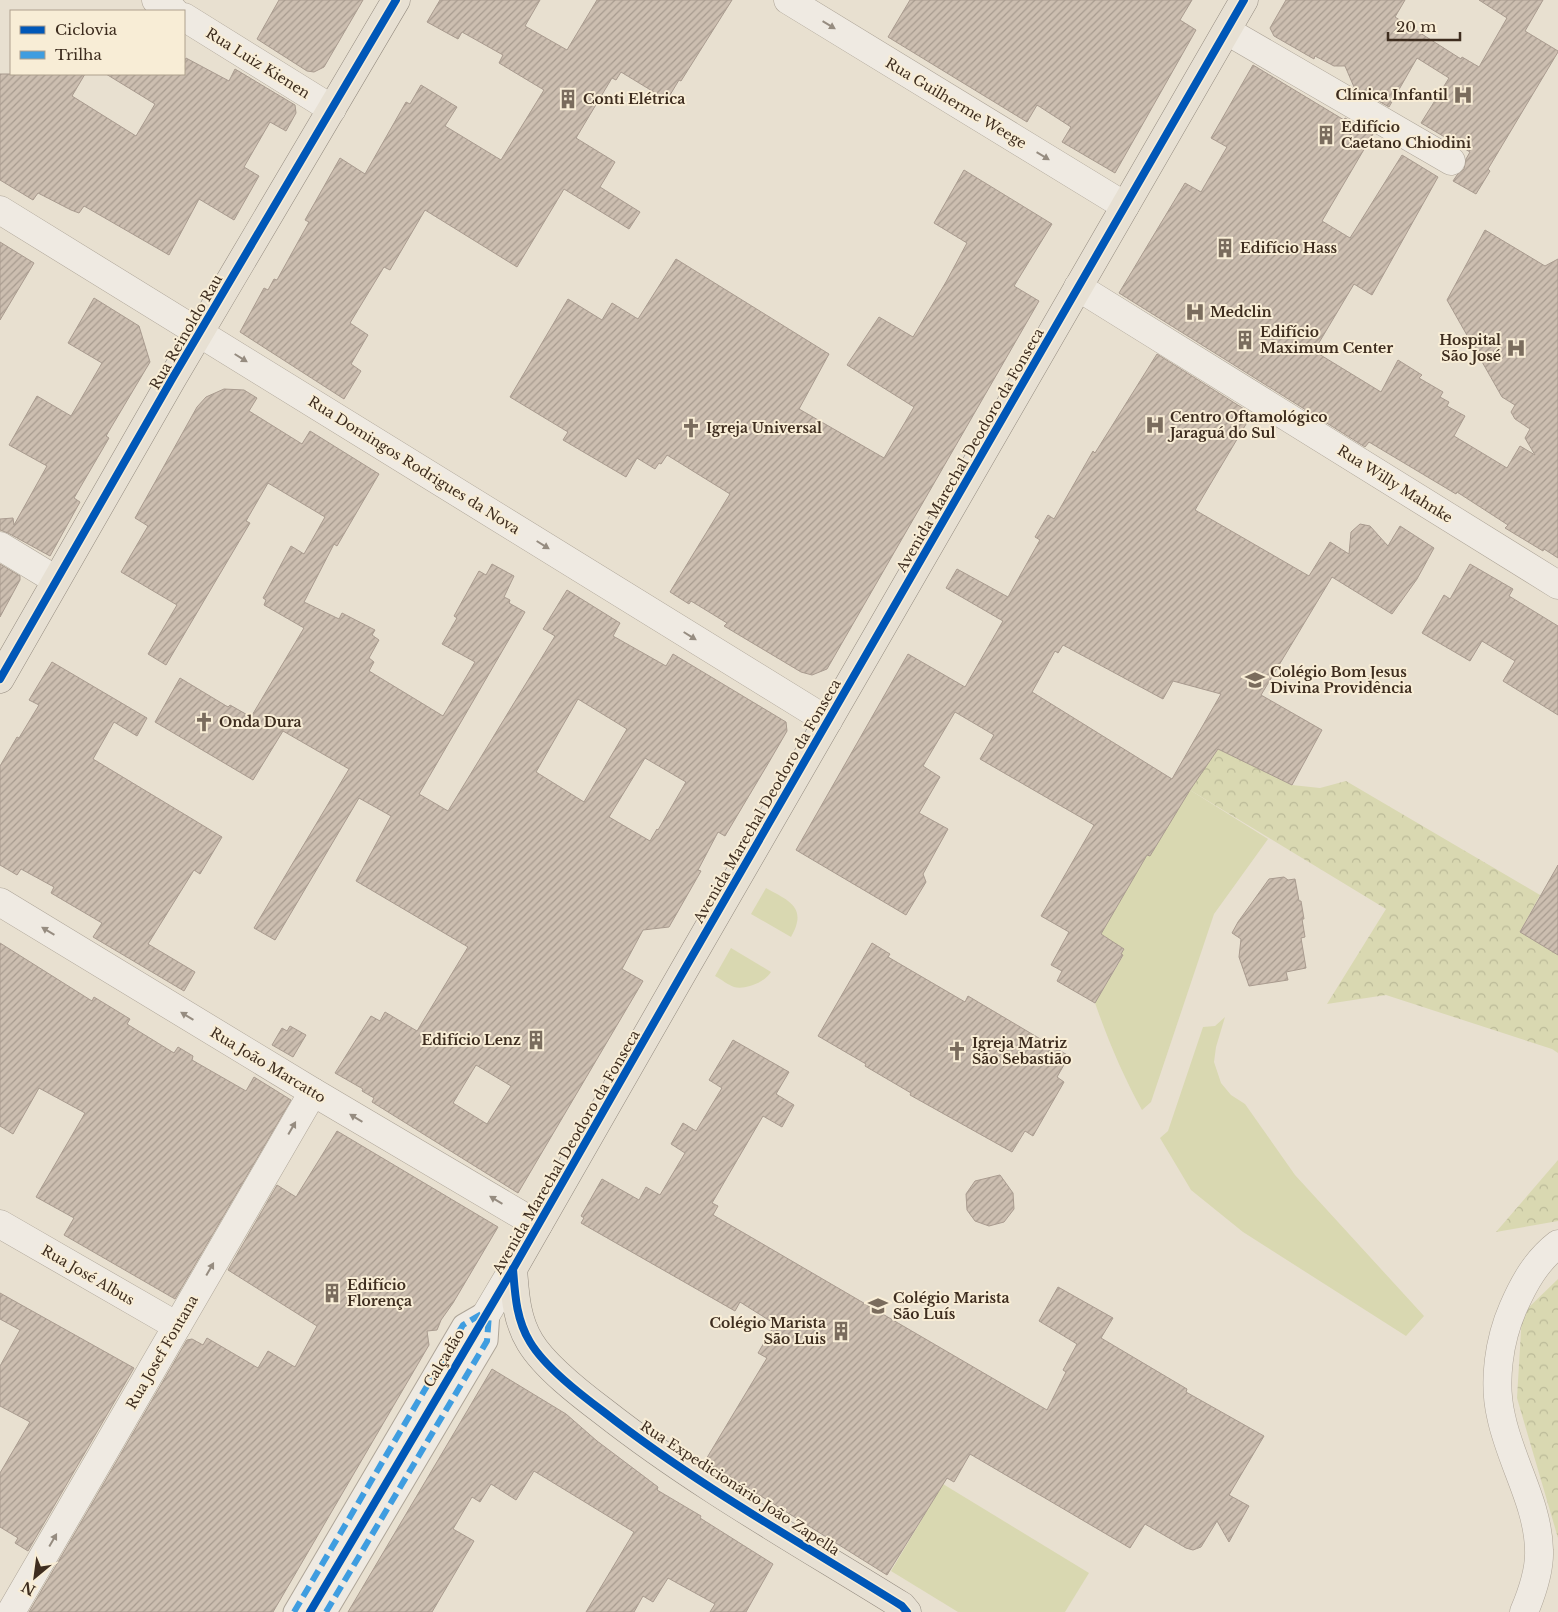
<svg xmlns="http://www.w3.org/2000/svg" width="1558" height="1612" font-family="'Libre Baskerville',serif">
<style>
.green{fill:#d9d8b1}
.forest{fill:url(#forest-crowns)}
.building{fill:url(#building-hatch);stroke:#a99b8f;fill-rule:evenodd}
.lines{fill:none;stroke-linecap:round;stroke-linejoin:round}
.pedestrian-casing{stroke:#aea598;stroke-width:23}
.minor-casing{stroke:#aea598;stroke-width:29}
.tertiary-casing{stroke:#aea598;stroke-width:29}
.primary-casing{stroke:#938a7f;stroke-width:29}
.pedestrian{stroke:#efeae2;stroke-width:21}
.minor{stroke:#efeae2;stroke-width:28}
.tertiary{stroke:#efeae2;stroke-width:28}
.primary{stroke:#e7e0d3;stroke-width:28}
.quiet{stroke:#3f9de0;stroke-width:6;stroke-dasharray:12 6;stroke-linecap:butt}
.cycleway-casing{stroke:#f8edd6;stroke-width:11}
.cycleway{stroke:#0057b8;stroke-width:8}
.oneway{fill:#968c80}
.labels{text-anchor:middle;dominant-baseline:central;stroke-width:4;stroke-linejoin:round;paint-order:stroke}
.street-label{font-size:14px;fill:#3e2d1f;stroke:#f8edd6}
.poi-label{font-size:14px;font-weight:bold;fill:#3e2d1f;stroke:#f8edd6;text-anchor:start}
</style>
<defs>
<pattern id="forest-crowns" width="20" height="18" patternUnits="userSpaceOnUse" patternTransform="scale(1.25)"><rect width="20" height="18" fill="#d9d8b1"/><path d="M2 6a3 3 0 1 1 6 0M12 15a3 3 0 1 1 6 0" fill="none" stroke="#bbba98"/></pattern>
<pattern id="building-hatch" width="6" height="6" patternUnits="userSpaceOnUse" patternTransform="scale(1.25)"><rect width="6" height="6" fill="#ccbeb0"/><path d="M-1 1l2-2M0 6l6-6M5 7l2-2" fill="none" stroke="#a79b8f"/></pattern>
</defs>
<rect width="100%" height="100%" fill="#e8e0d0"/>
<g class="green">
<path d="M1190 790 1268 839 1214 914 1151 1102 1142 1110C1123 1076 1108 1040 1095 1003L1123 956 1121 954 1124 949 1101 934 1147 855 1150 856Z"/>
<path d="M766 888C789 901 808 907 791 937L751 914Z"/>
<path d="M731 948 771 972C765 982 746 990 734 987 728 985 721 979 715 976Z"/>
<path d="M1225 1017 1216 1047 1214 1062 1221 1083 1231 1095 1245 1104 1295 1175 1424 1316 1406 1336 1243 1232 1191 1190 1160 1138 1168 1131 1203 1027 1215 1026Z"/>
<path d="M943 1484 1089 1573 1065 1612H958L891 1571Z"/>
</g>
<g class="forest">
<path d="M1218 749 1292 785 1320 788 1346 781 1540 895 1520 932 1558 955V1053L1552 1049 1386 995 1327 1004 1386 909 1190 790Z"/>
<path d="M1558 1160V1221L1496 1232Z"/>
<path d="M1558 1279V1538L1517 1398 1522 1314Z"/>
</g>
<g class="building">
<path d="M279 0H363L324 67 314 72 307 71 257 39Z"/>
<path d="M440 0H540L525 26 567 50 597 0H732L681 81 679 80 667 100 621 72 616 80 612 78 576 138 615 162 600 187 640 212 629 229 564 189 517 267 425 210 390 270 384 267 350 323 368 335 351 364 361 371 344 399 240 332 264 288 268 290 274 279 277 280 309 222 305 220 340 158 365 174 406 102 410 104 421 85 457 107 445 126 501 160 544 90 499 63 503 55 462 32 458 39 427 22Z"/>
<path d="M910 0H1192L1180 20 1196 30 1115 173 1062 142 1071 127 1037 105 1027 122 888 37Z"/>
<path d="M1286 0H1405L1395 17 1461 59 1462 57 1479 67 1507 18 1479 0H1543L1525 31 1558 51V52L1488 169 1490 171 1476 194 1453 181 1457 175 1464 169 1466 159 1470 152 1421 123 1449 78 1417 58 1389 107 1354 87 1345 66H1334L1315 56 1314 59 1274 36 1270 28Z"/>
<path d="M186 58 229 81 235 69 295 105 296 113 286 131 270 122 244 167 259 176 234 220 199 199 169 255 84 206 79 213 71 210 38 193 33 200 0 180V74H85L72 96 136 136 155 104 106 74H184V62Z"/>
<path d="M1253 65 1344 120 1345 118 1373 134 1322 221 1350 238 1402 155 1438 177 1372 295 1354 284 1314 351 1381 392 1398 360 1422 375 1419 378 1443 392 1440 397 1449 402 1447 406 1465 416 1454 436 1507 468 1520 446 1535 455 1525 438 1530 429 1515 419 1511 412 1515 405 1502 397 1447 300 1485 230 1545 266 1558 259V558L1544 549 1543 551 1505 528 1508 525 1457 492 1456 494 1369 442 1365 447 1119 293 1185 183 1201 192 1227 147 1211 138Z"/>
<path d="M964 170 1052 224 1014 286 1039 301 827 669 812 675 801 672 724 626 727 623 691 601 689 604 670 592 730 494 667 455 661 464 659 463 655 469 637 458 626 477 563 440 568 432 510 397 568 299 602 320 612 303 638 319 676 259 829 354 799 409 884 458 914 407 847 365 879 317 913 337 946 282 967 243 934 223Z"/>
<path d="M0 242 34 263 0 320Z"/>
<path d="M94 298 139 326 150 362 106 436 109 438 74 498 80 502 50 556 8 533 0 530V519L13 518 14 525 47 466 9 445 37 396 71 416 102 363 68 343Z"/>
<path d="M1157 354 1252 414 1195 510 1309 576 1330 542 1349 554 1351 532 1360 524 1370 526 1388 546 1400 526 1434 548 1417 579 1392 614 1332 577 1261 695 1322 730 1292 785 1218 749 1190 790 1150 856 1147 855 1101 934 1124 949 1121 954 1123 955 1095 1003 1057 981 1062 971 1051 965 1069 932 1041 916 1094 825 980 759 994 735 955 712 923 766 940 777 919 813 948 829 923 874 926 882 906 915 796 850 908 654 965 687 1003 621 946 588 957 569 1008 597 1040 540 1035 537 1048 515 1054 519 1093 451 1095 453ZM1063 645 1163 699 1173 681 1221 694 1172 779 1032 692 1055 651 1058 653Z"/>
<path d="M224 389 244 390 257 398 249 411 302 444 310 431 379 474 337 546 334 544 304 602 339 619 342 613 375 630 372 635 379 640 369 658 374 662 369 671 443 716 475 662 442 644 457 618 454 616 479 571 486 575 492 564 514 576 504 597 510 600 509 603 525 612 419 794 448 811 555 636 543 629 567 590 620 623 613 636 666 666 673 654 786 722 787 731 769 762 725 836 718 832 698 870 701 871 669 927 643 930 622 969 643 981 518 1193 372 1102 374 1098 362 1091 363 1089 335 1073 371 1016 380 1021 385 1012 417 1031 468 947 356 881 391 816 359 798 275 940 254 928 349 769 283 731 253 780 155 722 180 678 228 707 230 705 251 717 304 628 264 605 266 600 263 598 291 546 304 554 325 517 268 483 246 521 250 523 166 665 148 654 177 605 121 572 148 526 135 518 197 407 206 397ZM578 699 627 729 584 802 536 772ZM645 758 686 782 658 830 657 829 650 841 609 817ZM476 1065 511 1086 487 1124 453 1103Z"/>
<path d="M0 564 20 576V580L0 617Z"/>
<path d="M1470 564 1513 589 1509 596 1558 626V715L1503 681 1515 661 1482 641 1470 661 1422 633 1444 595 1450 599Z"/>
<path d="M52 662 147 718 137 736 114 722 93 759 222 837 200 874 194 870 148 944 195 972 184 991 93 937 102 923 51 893 54 887 21 869 17 875 0 865V766L17 737 19 738 39 705 29 700Z"/>
<path d="M1558 865V955L1520 932Z"/>
<path d="M1284 877 1288 880 1295 879 1299 901H1301L1304 919H1302L1305 937 1301 938 1306 968 1286 972 1288 980 1249 986 1239 957 1241 939 1232 933 1238 922 1269 879Z"/>
<path d="M0 943 92 1001 94 997 130 1019 127 1024 174 1053 178 1047 193 1056 192 1060 246 1091 254 1077 291 1100 175 1299 64 1235 74 1218 36 1197 85 1113 39 1088 13 1134 0 1126Z"/>
<path d="M872 943 890 954 888 957 965 1002 968 996 1069 1056 1057 1077 1064 1082 1033 1136 1025 1131 1012 1152 910 1095 911 1093 865 1066 866 1064 818 1036Z"/>
<path d="M290 1026 306 1035 293 1057 272 1045 282 1028 287 1031Z"/>
<path d="M733 1040 789 1072 776 1094 794 1105 782 1127 763 1116 712 1203 718 1206 713 1215 1047 1410 1066 1372 1063 1370 1077 1344 1039 1321 1058 1287 1113 1318 1101 1338 1187 1389 1186 1392 1264 1436 1229 1495 1249 1506 1229 1542 1217 1521 1201 1547 1193 1550 1186 1548 1145 1524 1130 1548 970 1454 954 1482 947 1478 887 1575 705 1461 767 1358 758 1353 775 1324 740 1302 735 1311 581 1223 584 1218 581 1216 602 1179 639 1200 646 1187 660 1195 685 1153 671 1144 683 1123 696 1131 722 1088 709 1080Z"/>
<path d="M337 1131 498 1227 453 1303 441 1320 437 1330 427 1331 429 1345 273 1612H29L187 1340 192 1339 203 1345 207 1338 258 1368 268 1351 295 1367 317 1326 228 1270 277 1185 296 1197Z"/>
<path d="M1000 1175 1013 1193 1014 1209 1004 1222 989 1226 975 1221 967 1210 966 1194 975 1181Z"/>
<path d="M0 1293 134 1368 28 1551 15 1543 18 1538 0 1527V1473L30 1422 0 1406V1366L20 1330 0 1319Z"/>
<path d="M492 1369 566 1414 597 1441 658 1487 657 1490 701 1516 700 1518 773 1564 746 1612H710L715 1604 668 1578 653 1602 643 1596 634 1612H586L634 1532 534 1471 516 1500 491 1484 480 1502 472 1497 453 1529 474 1541 432 1612H348Z"/>
</g>
<g class="lines">
<defs>
<g id="pedestrian">
<path d="M294 1612 463 1325 489 1310"/>
<path d="M326 1612 487 1341 489 1312"/>
</g>
<g id="minor">
<path d="M156 0 174 11"/>
<path d="M788 0 1125 206"/>
<path d="M184 17 332 109"/>
<path d="M1227 31 1451 161"/>
<path d="M0 210 828 721"/>
<path d="M1078 287 1558 585"/>
<path d="M0 546 56 580"/>
<path d="M0 902 313 1092 538 1225"/>
<path d="M0 1224 177 1326"/>
<path d="M11 1612 313 1092"/>
<path d="M1524 1612C1532 1593 1540 1571 1539 1550 1538 1503 1510 1461 1501 1416 1493 1382 1499 1340 1513 1308 1524 1283 1536 1261 1558 1244"/>
</g>
<path id="tertiary" d="M310 1612 513 1269"/>
<g id="primary">
<path d="M0 679 172 379 396 0"/>
<path d="M907 1612 902 1606C801 1543 697 1485 604 1412 580 1394 545 1367 530 1342 516 1319 515 1294 513 1269L683 972 1244 0"/>
</g>
</defs>
<use href="#pedestrian" class="pedestrian-casing"/>
<use href="#minor" class="minor-casing"/>
<use href="#tertiary" class="tertiary-casing"/>
<use href="#primary" class="primary-casing"/>
<use href="#pedestrian" class="pedestrian"/>
<use href="#minor" class="minor"/>
<use href="#tertiary" class="tertiary"/>
<use href="#primary" class="primary"/>
<g class="quiet">
<path d="M294 1612 463 1325 485 1312"/>
<path d="M326 1612 487 1341 489 1314"/>
</g>
<defs>
<g id="cycleway">
<path d="M0 679 172 379 396 0"/>
<path d="M513 1269C515 1294 516 1319 530 1342 545 1367 580 1394 604 1412 697 1485 801 1543 902 1606L907 1612"/>
<path d="M310 1612 513 1269 683 972 1244 0"/>
</g>
</defs>
<use href="#cycleway" class="cycleway-casing"/>
<use href="#cycleway" class="cycleway"/>
</g>
<defs><path id="oneway-solid" d="M-6-.8H1V-3.2L6.5 0L1 3.2V.8H-6Z" transform="scale(1.25)"/></defs>
<g class="oneway">
<use href="#oneway-solid" transform="translate(829 25) rotate(31)"/>
<use href="#oneway-solid" transform="translate(1043 156) rotate(31)"/>
<use href="#oneway-solid" transform="translate(241 358) rotate(32)"/>
<use href="#oneway-solid" transform="translate(543 545) rotate(32)"/>
<use href="#oneway-solid" transform="translate(690 636) rotate(32)"/>
<use href="#oneway-solid" transform="translate(48 931) rotate(-149)"/>
<use href="#oneway-solid" transform="translate(187 1016) rotate(-149)"/>
<use href="#oneway-solid" transform="translate(356 1118) rotate(-149)"/>
<use href="#oneway-solid" transform="translate(292 1128) rotate(-60)"/>
<use href="#oneway-solid" transform="translate(496 1200) rotate(-149)"/>
<use href="#oneway-solid" transform="translate(210 1269) rotate(-60)"/>
<use href="#oneway-solid" transform="translate(53 1540) rotate(-60)"/>
</g>
<defs>
<symbol id="hospital-bare" viewBox="-9 -9 18 18"><path d="M-5-5h3v3.5h4V-5h3V5h-3V1.5h-4V5h-3Z" fill="#7a6c5d" stroke="#f8edd6" stroke-width="2.5" paint-order="stroke"/></symbol>
<symbol id="building-bare" viewBox="-9 -9 18 18"><path d="M-4-6H4V6H1V3H-1V6H-4ZM-2.5-4.3h1.7v1.8h-1.7ZM.8-4.3h1.7v1.8H.8ZM-2.5-1h1.7V.8h-1.7ZM.8-1h1.7V.8H.8Z" fill="#7a6c5d" stroke="#f8edd6" stroke-width="2.5" paint-order="stroke"/></symbol>
<symbol id="church-bare" viewBox="-9 -9 18 18"><path d="M-1.2-6h2.4v3.5h3.3v2.4h-3.3V6h-2.4V-.1h-3.3v-2.4h3.3Z" fill="#7a6c5d" stroke="#f8edd6" stroke-width="2.5" paint-order="stroke"/></symbol>
<symbol id="school-bare" viewBox="-9 -9 18 18"><path d="M0-5L7-2L0 1L-7-2ZM-4 1L0 2.5L4 1V4Q0 6-4 4Z" fill="#7a6c5d" stroke="#f8edd6" stroke-width="2.5" paint-order="stroke"/></symbol>
</defs>
<g fill-rule="evenodd">
<use href="#hospital-bare" x="1449" y="81" width="28" height="28"/>
<use href="#building-bare" x="554" y="85" width="28" height="28"/>
<use href="#building-bare" x="1312" y="121" width="28" height="28"/>
<use href="#building-bare" x="1211" y="234" width="28" height="28"/>
<use href="#hospital-bare" x="1181" y="298" width="28" height="28"/>
<use href="#building-bare" x="1231" y="326" width="28" height="28"/>
<use href="#hospital-bare" x="1502" y="334" width="28" height="28"/>
<use href="#hospital-bare" x="1141" y="411" width="28" height="28"/>
<use href="#church-bare" x="677" y="414" width="28" height="28"/>
<use href="#school-bare" x="1241" y="666" width="28" height="28"/>
<use href="#church-bare" x="190" y="708" width="28" height="28"/>
<use href="#building-bare" x="522" y="1026" width="28" height="28"/>
<use href="#church-bare" x="943" y="1037" width="28" height="28"/>
<use href="#building-bare" x="318" y="1279" width="28" height="28"/>
<use href="#school-bare" x="864" y="1292" width="28" height="28"/>
<use href="#building-bare" x="827" y="1317" width="28" height="28"/>
</g>
<g class="labels">
<g class="street-label">
<text transform="translate(258 63) rotate(32)">Rua Luiz Kienen</text>
<text transform="translate(956 103) rotate(31)">Rua Guilherme Weege</text>
<text transform="translate(186 332) rotate(-60)">Rua Reinoldo Rau</text>
<text transform="translate(970 450) rotate(-60)">Avenida Marechal Deodoro da Fonseca</text>
<text transform="translate(414 465) rotate(32)">Rua Domingos Rodrigues da Nova</text>
<text transform="translate(1395 484) rotate(32)">Rua Willy Mahnke</text>
<text transform="translate(767 801) rotate(-60)">Avenida Marechal Deodoro da Fonseca</text>
<text transform="translate(268 1065) rotate(31)">Rua João Marcatto</text>
<text transform="translate(566 1152) rotate(-60)">Avenida Marechal Deodoro da Fonseca</text>
<text transform="translate(88 1275) rotate(30)">Rua José Albus</text>
<text transform="translate(162 1352) rotate(-60)">Rua Josef Fontana</text>
<text transform="translate(444 1358) rotate(-59)">Calçadão</text>
<text transform="translate(740 1488) rotate(33)">Rua Expedicionário João Zapella</text>
</g>
<g class="poi-label">
<text x="1448" y="95" text-anchor="end">Clínica Infantil</text>
<text x="583" y="99">Conti Elétrica</text>
<text x="1341" y="127">Edifício<tspan x="1341" dy="16">Caetano Chiodini</tspan></text>
<text x="1240" y="248">Edifício Hass</text>
<text x="1210" y="312">Medclin</text>
<text x="1260" y="332">Edifício<tspan x="1260" dy="16">Maximum Center</tspan></text>
<text x="1501" y="340" text-anchor="end">Hospital<tspan x="1501" dy="16">São José</tspan></text>
<text x="1170" y="417">Centro Oftamológico<tspan x="1170" dy="16">Jaraguá do Sul</tspan></text>
<text x="706" y="428">Igreja Universal</text>
<text x="1270" y="672">Colégio Bom Jesus<tspan x="1270" dy="16">Divina Providência</tspan></text>
<text x="219" y="722">Onda Dura</text>
<text x="521" y="1040" text-anchor="end">Edifício Lenz</text>
<text x="972" y="1043">Igreja Matriz<tspan x="972" dy="16">São Sebastião</tspan></text>
<text x="347" y="1285">Edifício<tspan x="347" dy="16">Florença</tspan></text>
<text x="893" y="1298">Colégio Marista<tspan x="893" dy="16">São Luís</tspan></text>
<text x="826" y="1323" text-anchor="end">Colégio Marista<tspan x="826" dy="16">São Luis</tspan></text>
</g>
</g>
<rect x="10" y="10" width="175" height="65" fill="#f8edd6" stroke="#aea08d"/>
<rect x="20" y="26" width="25" height="8" fill="#0057b8" stroke="#aea08d"/>
<text x="55" y="35" font-size="15" fill="#3e2d1f">Ciclovia</text>
<rect x="20" y="51" width="25" height="8" fill="#3f9de0" stroke="#aea08d"/>
<text x="55" y="60" font-size="15" fill="#3e2d1f">Trilha</text>
<g transform="translate(35 1577) rotate(209)" stroke="#f8edd6" stroke-width="4" paint-order="stroke">
<path d="M0-4L9 19L0 12L-9 19Z" fill="#3e2d1f"/>
<text y="-8" font-size="14" font-weight="bold" text-anchor="middle" fill="#3e2d1f">N</text>
</g>
<path d="M1388 32v8h72v-8" fill="none" stroke="#3e2d1f" stroke-width="2.5"/>
<text x="1396" y="32" font-size="15" fill="#3e2d1f" stroke="#f8edd6" stroke-width="4" paint-order="stroke">20 m</text>
</svg>
